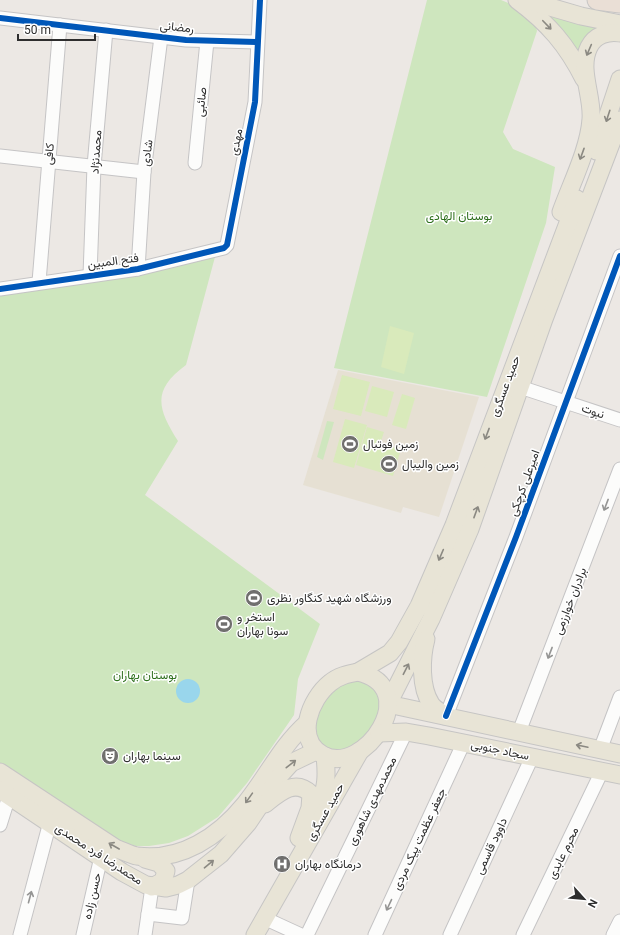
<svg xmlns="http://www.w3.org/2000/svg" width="620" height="935" font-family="Roboto,Vazirmatn,sans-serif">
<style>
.education{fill:#e6e0d3}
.green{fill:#cee6be}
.pitch{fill:#d9eabb}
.water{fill:#99d6ec}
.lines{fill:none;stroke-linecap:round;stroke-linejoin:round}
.minor-casing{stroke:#c5c4c5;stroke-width:15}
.major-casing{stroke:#c6c5c4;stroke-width:19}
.highway-casing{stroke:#c6c5c4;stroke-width:21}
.minor{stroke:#fcfcfb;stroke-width:13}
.major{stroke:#e8e4d6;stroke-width:17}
.highway{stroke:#eadfd6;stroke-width:19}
.cycleway-casing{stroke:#fff;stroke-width:8}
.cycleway{stroke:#0057b8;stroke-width:6}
.oneway{stroke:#8b8982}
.oneway2{stroke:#959594}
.labels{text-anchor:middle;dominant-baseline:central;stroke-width:3;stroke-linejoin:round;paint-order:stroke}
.street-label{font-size:12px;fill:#2e2e2e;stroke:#fff}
.park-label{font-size:12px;fill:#2c6e1b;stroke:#fff}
.poi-label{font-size:12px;fill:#2e2e2e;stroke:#fff;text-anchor:start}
</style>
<rect width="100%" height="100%" fill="#ece8e4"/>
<path class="education" d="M338 370 479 397 439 517 403 507 401 513 303 485Z"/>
<g class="green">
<path d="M427 0H501L522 9 534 18 537 31 503 132 513 149 555 167 546 223 487 397 334 368Z"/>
<path d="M533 6 611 25 579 58Z"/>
<path d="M215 257 186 365C152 390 157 408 178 441L145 495 320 624 298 679 294 715 247 783 218 817 188 836 169 843 149 846H136L122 842 111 837 0 765V294Z"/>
<path d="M327 421 334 422 323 460 317 457Z"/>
<path d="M354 679 371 682 383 701 376 727 355 748 331 753 317 742 314 718 317 710 333 689Z"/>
</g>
<g class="pitch">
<path d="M390 326 414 333 404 374 381 367Z"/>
<path d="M342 375 370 382 361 416 333 409Z"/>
<path d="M372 386 394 392 387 417 365 411Z"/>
<path d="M402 394 415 398 406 429 392 425Z"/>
<path d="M345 419 367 425 354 468 333 462Z"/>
<path d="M367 427 384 432 380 444 401 449 393 476 356 465Z"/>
</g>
<circle class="water" cx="188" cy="691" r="12"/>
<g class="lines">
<defs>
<g id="minor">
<path d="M0 18 186 40 257 42"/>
<path d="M0 156 144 172"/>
<path d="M195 163 207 41"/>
<path d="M138 269 144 172 161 37"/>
<path d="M90 275 94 166 106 30"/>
<path d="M39 282 60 25"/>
<path d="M0 289 138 269 224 248 227 245 255 102 260 0"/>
<path d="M520 387 620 420"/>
<path d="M446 716 516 537 620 256"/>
<path d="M519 732 620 469"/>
<path d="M600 750 620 697"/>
<path d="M0 825 9 796"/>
<path d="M148 914 182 918 188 880"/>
<path d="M264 918 301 935"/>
<path d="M20 935 50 822"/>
<path d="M83 935 101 857"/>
<path d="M145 935 152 887"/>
<path d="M307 935 406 732"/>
<path d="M375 935 464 742"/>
<path d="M450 935 532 757"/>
<path d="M523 935 602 771"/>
<path d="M613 935 620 921"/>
</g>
<g id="major">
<path d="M517 0C548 23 567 45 584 79"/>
<path d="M526 0 581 16 620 24"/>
<path d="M620 120 544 319 470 529 431 619 388 704 620 754"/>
<path d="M596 151 620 79"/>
<path d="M561 212C571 184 589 149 591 119 593 96 578 69 589 47 595 35 608 31 620 33"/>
<path d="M426 639C421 658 420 687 431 704 434 709 441 712 445 716"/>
<path d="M358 672 390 653 399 642 419 606 454 525 577 199"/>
<path d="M358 672C425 688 364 777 323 755 294 739 310 699 330 683 338 676 348 674 358 672Z"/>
<path d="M379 733 406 732 429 736 620 775"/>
<path d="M0 772 117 849C124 851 131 855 137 856 181 862 219 836 245 804 267 777 281 746 307 723"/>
<path d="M0 790 122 872 146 885 166 888 178 885 188 880 221 854 248 823 281 774 291 763 316 751"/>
<path d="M265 804C279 793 295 778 311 794L310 808 299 838"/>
<path d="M318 806C327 789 327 775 325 756"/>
<path d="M145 859 159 863 166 871 163 881 152 887"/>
<path d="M255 935 360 751"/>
</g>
<path id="highway" d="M597 0 620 3"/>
</defs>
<use href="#minor" class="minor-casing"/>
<use href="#major" class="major-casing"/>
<use href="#highway" class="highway-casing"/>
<use href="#minor" class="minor"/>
<use href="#major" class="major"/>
<use href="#highway" class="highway"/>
<defs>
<g id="cycleway">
<path d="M0 18 186 40 257 42"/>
<path d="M0 289 138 269 224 248 227 245 255 102 260 0"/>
<path d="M446 716 516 537 620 256"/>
</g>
</defs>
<use href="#cycleway" class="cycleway-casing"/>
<use href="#cycleway" class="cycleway"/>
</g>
<defs><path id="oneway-shaft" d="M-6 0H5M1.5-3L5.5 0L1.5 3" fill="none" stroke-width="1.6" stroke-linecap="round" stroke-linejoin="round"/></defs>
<g class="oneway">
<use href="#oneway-shaft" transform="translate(547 25) rotate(46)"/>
<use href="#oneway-shaft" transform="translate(589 50) rotate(113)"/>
<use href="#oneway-shaft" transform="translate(608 116) rotate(108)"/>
<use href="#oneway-shaft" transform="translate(582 154) rotate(110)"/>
<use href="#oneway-shaft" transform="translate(487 434) rotate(111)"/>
<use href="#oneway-shaft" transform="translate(476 512) rotate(-70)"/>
<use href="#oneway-shaft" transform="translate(441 555) rotate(113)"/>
<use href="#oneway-shaft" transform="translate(406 669) rotate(-63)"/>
<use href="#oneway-shaft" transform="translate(582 746) rotate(-168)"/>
<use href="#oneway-shaft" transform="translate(291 764) rotate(-38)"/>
<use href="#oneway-shaft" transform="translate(249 798) rotate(125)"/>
<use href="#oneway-shaft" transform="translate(114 846) rotate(-150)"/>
<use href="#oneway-shaft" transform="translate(209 864) rotate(-40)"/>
</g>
<g class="oneway2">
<use href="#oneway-shaft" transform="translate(606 505) rotate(111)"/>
<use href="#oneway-shaft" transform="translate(550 653) rotate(111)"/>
<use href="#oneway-shaft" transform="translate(30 897) rotate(-75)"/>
<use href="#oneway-shaft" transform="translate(389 905) rotate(115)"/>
</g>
<defs>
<symbol id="stadium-disc" viewBox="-11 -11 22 22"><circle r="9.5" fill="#706f6e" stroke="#fff"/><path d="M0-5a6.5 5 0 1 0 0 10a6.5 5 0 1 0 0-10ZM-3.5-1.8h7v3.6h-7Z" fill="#fff"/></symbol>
<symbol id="theatre-disc" viewBox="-11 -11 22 22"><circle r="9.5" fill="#706f6e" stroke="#fff"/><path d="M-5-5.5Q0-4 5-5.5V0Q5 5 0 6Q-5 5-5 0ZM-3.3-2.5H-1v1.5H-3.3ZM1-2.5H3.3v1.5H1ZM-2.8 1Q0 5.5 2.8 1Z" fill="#fff"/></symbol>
<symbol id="hospital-disc" viewBox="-11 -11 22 22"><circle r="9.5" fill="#706f6e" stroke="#fff"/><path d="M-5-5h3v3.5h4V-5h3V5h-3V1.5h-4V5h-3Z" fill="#fff"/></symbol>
</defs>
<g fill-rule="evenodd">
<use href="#stadium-disc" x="340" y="434" width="20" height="20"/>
<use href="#stadium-disc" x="379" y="454" width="20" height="20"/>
<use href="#stadium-disc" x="244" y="588" width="20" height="20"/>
<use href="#stadium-disc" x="214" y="614" width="20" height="20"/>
<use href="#theatre-disc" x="100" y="746" width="20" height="20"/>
<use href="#hospital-disc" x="272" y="854" width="20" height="20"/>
</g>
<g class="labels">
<g class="street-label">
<text transform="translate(177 27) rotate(6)">رمضانی</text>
<text transform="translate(201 102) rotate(-84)">صائبی</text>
<text transform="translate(236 142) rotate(-79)">مهدی</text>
<text transform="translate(96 152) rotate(-86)">محمدنژاد</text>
<text transform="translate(147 153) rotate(-83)">شادی</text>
<text transform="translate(49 154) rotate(-85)">کافی</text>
<text transform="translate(113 261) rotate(-8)">فتح المبین</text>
<text transform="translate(505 386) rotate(-69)">حمید عسگری</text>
<text transform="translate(593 411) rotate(19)">نبوت</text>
<text transform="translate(524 483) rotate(-70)">امیرعلی کرچکی</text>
<text transform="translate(570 601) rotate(-69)">برادران خوارزمی</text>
<text transform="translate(500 750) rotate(12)">سجاد جنوبی</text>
<text transform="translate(372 801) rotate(-64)">محمدمهدی شاهوری</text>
<text transform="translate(325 812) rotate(-60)">حمید عسگری</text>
<text transform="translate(419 839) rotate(-65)">جعفر عظمت پیک مردی</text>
<text transform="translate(491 846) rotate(-65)">داوود قاسمی</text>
<text transform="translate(563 853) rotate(-64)">محرم عابدی</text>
<text transform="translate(99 854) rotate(33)">محمدرضا فرد محمدی</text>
<text transform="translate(92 896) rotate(-77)">حسن زاده</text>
</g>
<g class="park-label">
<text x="459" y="216">بوستان الهادی</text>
<text x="145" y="675">بوستان بهاران</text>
</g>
<g class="poi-label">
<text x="363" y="444">زمین فوتبال</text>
<text x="402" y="464">زمین والیبال</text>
<text x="267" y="598">ورزشگاه شهید کنگاور نظری</text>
<text x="237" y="617">استخر و<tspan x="237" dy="14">سونا بهاران</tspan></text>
<text x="123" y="756">سینما بهاران</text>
<text x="295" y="864">درمانگاه بهاران</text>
</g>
</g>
<g transform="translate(584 899) rotate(117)" stroke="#ffffff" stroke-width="3" paint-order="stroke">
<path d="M0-3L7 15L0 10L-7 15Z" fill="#2e2e2e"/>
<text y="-6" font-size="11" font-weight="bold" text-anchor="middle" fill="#2e2e2e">N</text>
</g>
<path d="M18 34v6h77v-6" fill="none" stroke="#2e2e2e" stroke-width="2"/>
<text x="24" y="34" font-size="12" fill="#2e2e2e" stroke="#ffffff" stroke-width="3" paint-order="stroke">50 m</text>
</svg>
